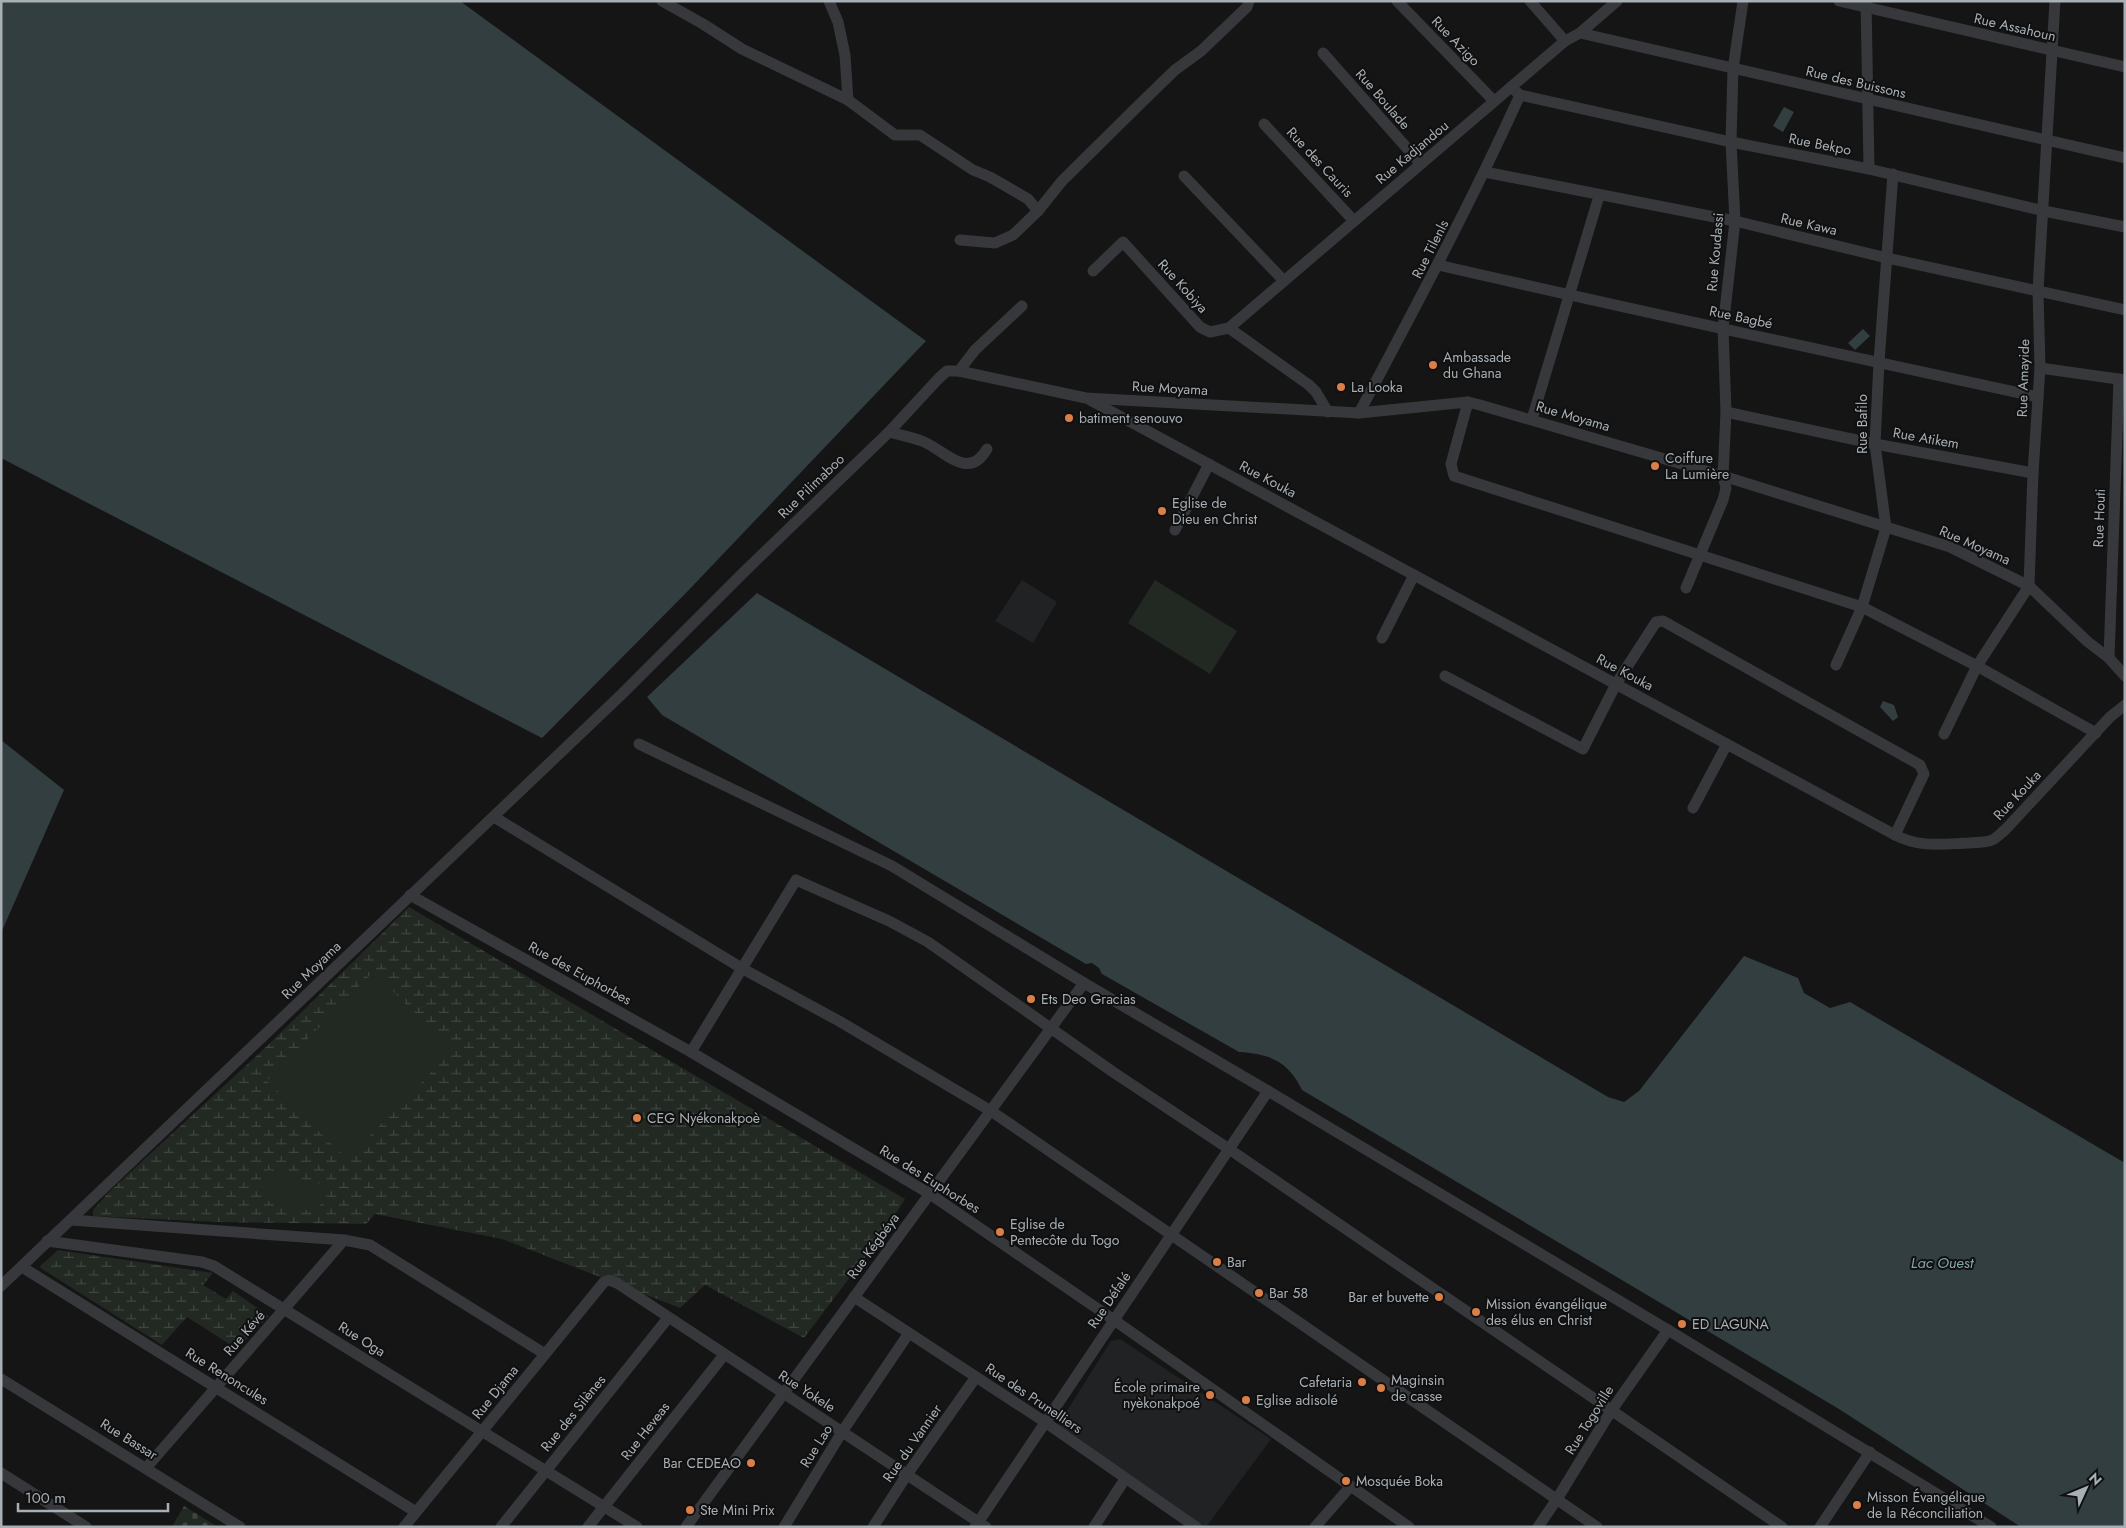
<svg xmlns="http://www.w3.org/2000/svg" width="2126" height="1528" font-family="Jost,sans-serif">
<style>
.built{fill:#212223}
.wetland{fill:url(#wetland-marsh)}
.cemetery{fill:url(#cemetery-stones)}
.park{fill:#222822}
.water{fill:#323e40}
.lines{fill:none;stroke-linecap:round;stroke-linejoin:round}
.minor{stroke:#36383b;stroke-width:11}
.poi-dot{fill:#db7f48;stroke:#101011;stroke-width:2}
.labels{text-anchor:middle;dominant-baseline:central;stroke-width:4;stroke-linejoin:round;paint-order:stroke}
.street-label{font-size:14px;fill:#a8b0b5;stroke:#101011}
.poi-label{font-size:14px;fill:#a8b0b5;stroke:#101011;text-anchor:start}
.water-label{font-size:15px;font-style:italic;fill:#83a5ac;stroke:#101011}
</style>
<defs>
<pattern id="wetland-marsh" width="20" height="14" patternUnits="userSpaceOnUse" patternTransform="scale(1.25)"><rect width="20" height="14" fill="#222822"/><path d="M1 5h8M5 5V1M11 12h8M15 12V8" fill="none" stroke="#3f4540"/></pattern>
<pattern id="cemetery-stones" width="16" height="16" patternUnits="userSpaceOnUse" patternTransform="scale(1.25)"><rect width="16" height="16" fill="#222822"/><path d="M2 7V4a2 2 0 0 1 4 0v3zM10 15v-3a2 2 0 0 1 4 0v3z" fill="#3f4540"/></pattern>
</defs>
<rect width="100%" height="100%" fill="#151516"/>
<g class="built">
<path d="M1022 580 1057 602 1033 643 995 621Z"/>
<path d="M1120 1339 1271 1439 1206 1527H1201L1058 1425 1111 1341Z"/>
</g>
<g class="wetland">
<path d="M409 907 905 1199 882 1235 804 1338 705 1285 680 1308 502 1239 375 1214 366 1224 217 1222 93 1216V1210L110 1191 267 1046Z"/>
<path d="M58 1250 213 1273 203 1285 226 1299 233 1291 269 1316 237 1349 187 1317 162 1345 39 1267Z"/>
</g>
<path class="cemetery" d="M184 1506 218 1527H172Z"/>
<g class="park">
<path d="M1155 580 1237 631 1210 674 1128 623Z"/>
<path d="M373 972 453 1050 347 1159 267 1081Z"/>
<path d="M268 1170 325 1185 318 1213 261 1199Z"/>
</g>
<g class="water">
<path d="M1 1H460L926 341 685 594 542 738 1 458Z"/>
<path d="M1784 107 1794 112 1783 132 1773 126Z"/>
<path d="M1863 329 1870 336 1855 350 1848 343Z"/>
<path d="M757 593 1608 1097 1624 1102 1639 1091 1744 956 1798 978 1804 993 1830 1008 1850 1002 2125 1163V1527H2021L1839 1409 1302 1090C1288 1061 1270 1054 1239 1052L1102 974 1099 968 1092 963 1086 964 662 715 647 697Z"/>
<path d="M1883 701 1894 705 1898 717 1893 721 1880 707Z"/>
<path d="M1 740 64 790 1 933Z"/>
</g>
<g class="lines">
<g class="minor">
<path d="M662 1 703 24 742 49 848 100"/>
<path d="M829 1 838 22 845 55 848 100 895 135H920L973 170 990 177 1028 199 1038 211"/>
<path d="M1397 1 1494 101"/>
<path d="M1530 1 1565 41"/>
<path d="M1839 1 2125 67"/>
<path d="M1866 1 1869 169"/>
<path d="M1580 33 2125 158"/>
<path d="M1323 53 1421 164"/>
<path d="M1511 87 1520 95 1731 142 1869 169 2044 211 2125 227"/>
<path d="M1264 124 1354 221"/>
<path d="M1485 172 1735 221 1887 258 2125 310"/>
<path d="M1184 176 1284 281"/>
<path d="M960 240 995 243 1013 235 1038 211 1062 181 1143 101 1175 70 1201 51 1247 7 1249 1"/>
<path d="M1438 265C1638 311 1838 354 2038 397"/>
<path d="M1093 271 1123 242 1200 327 1210 332 1229 328 1565 41 1580 33 1617 1"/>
<path d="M1229 328 1309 385 1316 392 1328 412"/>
<path d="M2040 368 2125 380"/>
<path d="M959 371 1086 398 1359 413 1468 402 1480 405 1723 476 1950 547 2029 586 2088 642 2109 658 2125 676"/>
<path d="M1090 400 1895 835C1920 848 1942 844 1969 843 1977 842 1985 843 1992 840 1997 838 2001 833 2005 830L2110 717 2125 705"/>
<path d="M1468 402 1451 464 1454 476 1862 607 1977 666 2096 733"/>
<path d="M1726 412 1875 444 2033 473"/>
<path d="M1359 413C1415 308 1471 203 1520 95"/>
<path d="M1532 419 1599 196"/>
<path d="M889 432C900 435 912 437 922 441 945 450 968 482 987 449"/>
<path d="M1175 530 1209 464"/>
<path d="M1686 588 1723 500 1726 488 1723 476 1726 412 1723 328 1735 221 1731 142 1733 69 1743 1"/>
<path d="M1382 638 1414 575"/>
<path d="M2109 658 2119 379"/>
<path d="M1836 665 1862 607 1886 528 1875 444 1879 362 1893 174"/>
<path d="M1445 676 1583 749 1616 684 1656 622 1663 621 1920 765 1924 774 1895 835"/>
<path d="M1944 734 1977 666 2029 586 2033 473 2040 368 2038 290 2055 1"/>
<path d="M639 744 892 866 1084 983 1268 1091 1668 1330 1991 1527"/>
<path d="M1693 808 1727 744"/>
<path d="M494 817 743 969 839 1021 991 1111 1597 1527"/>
<path d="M410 895 691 1052 930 1194 1114 1320 1409 1527"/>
<path d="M691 1052 796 880 889 921 928 942 1113 1072 1229 1149 1782 1527"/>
<path d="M71 1220 344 1240 370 1245 545 1354"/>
<path d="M47 1241 202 1262 214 1266 637 1527"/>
<path d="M22 1267 416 1512"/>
<path d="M1 1286 622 694 744 572 889 432 939 378 947 371H959L975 350 1022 306"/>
<path d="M854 1297 1045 1422 1196 1527"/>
<path d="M1 1379 240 1527"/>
<path d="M146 1468 344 1240"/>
<path d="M1 1473 86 1527"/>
<path d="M404 1527 604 1282 609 1280 617 1283 986 1527"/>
<path d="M501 1527 668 1318"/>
<path d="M588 1527 724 1355"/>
<path d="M686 1527 1084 983"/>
<path d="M784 1527 842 1432 909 1333"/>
<path d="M873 1527 908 1473 976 1377"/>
<path d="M975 1527 1268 1091"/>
<path d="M1094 1527 1125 1479"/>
<path d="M1315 1527 1350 1487"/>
<path d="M1538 1527 1557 1499 1611 1411 1668 1330"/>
<path d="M1820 1527 1870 1452"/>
</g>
</g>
<g class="poi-dot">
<circle cx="1433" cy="365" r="5"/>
<circle cx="1341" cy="387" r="5"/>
<circle cx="1069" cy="418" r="5"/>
<circle cx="1655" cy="466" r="5"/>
<circle cx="1162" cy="511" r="5"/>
<circle cx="1031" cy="999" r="5"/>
<circle cx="637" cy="1118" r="5"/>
<circle cx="1000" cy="1232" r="5"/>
<circle cx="1217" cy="1262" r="5"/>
<circle cx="1259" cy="1293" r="5"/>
<circle cx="1439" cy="1297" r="5"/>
<circle cx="1476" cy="1312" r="5"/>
<circle cx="1682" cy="1324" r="5"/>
<circle cx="1362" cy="1382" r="5"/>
<circle cx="1381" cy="1388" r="5"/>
<circle cx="1210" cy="1395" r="5"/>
<circle cx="1246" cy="1400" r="5"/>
<circle cx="751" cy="1463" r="5"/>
<circle cx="1346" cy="1481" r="5"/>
<circle cx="1857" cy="1505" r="5"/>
<circle cx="690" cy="1510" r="5"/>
</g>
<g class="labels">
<g class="street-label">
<text transform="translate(2015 27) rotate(13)">Rue Assahoun</text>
<text transform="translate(1456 41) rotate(46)">Rue Azigo</text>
<text transform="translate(1856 82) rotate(13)">Rue des Buissons</text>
<text transform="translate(1383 99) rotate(49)">Rue Boulade</text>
<text transform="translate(1820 144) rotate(11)">Rue Bekpo</text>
<text transform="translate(1412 152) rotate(-40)">Rue Kadjandou</text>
<text transform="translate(1320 162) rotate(47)">Rue des Cauris</text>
<text transform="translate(1809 224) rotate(13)">Rue Kawa</text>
<text transform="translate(1430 249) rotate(-63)">Rue Tilenls</text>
<text transform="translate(1715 252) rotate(-85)">Rue Koudassi</text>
<text transform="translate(1183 286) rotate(48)">Rue Kobiya</text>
<text transform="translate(1741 317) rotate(12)">Rue Bagbé</text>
<text transform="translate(2023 378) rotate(-88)">Rue Amayide</text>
<text transform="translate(1170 388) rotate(3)">Rue Moyama</text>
<text transform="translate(1573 416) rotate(16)">Rue Moyama</text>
<text transform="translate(1862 424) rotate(-90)">Rue Bafilo</text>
<text transform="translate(1926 438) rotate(10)">Rue Atikem</text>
<text transform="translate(1268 479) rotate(28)">Rue Kouka</text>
<text transform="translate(811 486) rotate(-44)">Rue Pilimaboo</text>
<text transform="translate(2099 518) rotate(-88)">Rue Houti</text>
<text transform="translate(1975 545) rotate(24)">Rue Moyama</text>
<text transform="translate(1625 672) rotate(28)">Rue Kouka</text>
<text transform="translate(2017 795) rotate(-47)">Rue Kouka</text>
<text transform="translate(311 970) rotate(-44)">Rue Moyama</text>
<text transform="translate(580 973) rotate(29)">Rue des Euphorbes</text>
<text transform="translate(930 1179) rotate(32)">Rue des Euphorbes</text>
<text transform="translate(873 1246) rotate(-54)">Rue Kégbéya</text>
<text transform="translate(1109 1300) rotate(-56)">Rue Défalé</text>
<text transform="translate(244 1333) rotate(-49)">Rue Kévé</text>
<text transform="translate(362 1339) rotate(32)">Rue Oga</text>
<text transform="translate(227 1376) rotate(32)">Rue Renoncules</text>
<text transform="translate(807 1391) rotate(33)">Rue Yokele</text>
<text transform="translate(495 1392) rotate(-51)">Rue Djama</text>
<text transform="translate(1034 1398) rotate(34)">Rue des Prunelliers</text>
<text transform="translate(573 1413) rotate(-51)">Rue des Silènes</text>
<text transform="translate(1589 1420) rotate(-58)">Rue Togoville</text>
<text transform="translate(645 1431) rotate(-52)">Rue Heveas</text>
<text transform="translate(129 1439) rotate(32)">Rue Bassar</text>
<text transform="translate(912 1443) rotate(-55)">Rue du Vannier</text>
<text transform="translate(816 1446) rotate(-58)">Rue Lao</text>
</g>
<g class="poi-label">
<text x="1443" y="357">Ambassade<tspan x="1443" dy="16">du Ghana</tspan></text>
<text x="1351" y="387">La Looka</text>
<text x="1079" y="418">batiment senouvo</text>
<text x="1665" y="458">Coiffure<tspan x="1665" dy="16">La Lumière</tspan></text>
<text x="1172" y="503">Eglise de<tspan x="1172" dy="16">Dieu en Christ</tspan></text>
<text x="1041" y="999">Ets Deo Gracias</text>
<text x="647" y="1118">CEG Nyékonakpoè</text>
<text x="1010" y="1224">Eglise de<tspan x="1010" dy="16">Pentecôte du Togo</tspan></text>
<text x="1227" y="1262">Bar</text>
<text x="1269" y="1293">Bar 58</text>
<text x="1429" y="1297" text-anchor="end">Bar et buvette</text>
<text x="1486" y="1304">Mission évangélique<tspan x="1486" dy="16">des élus en Christ</tspan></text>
<text x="1692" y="1324">ED LAGUNA</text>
<text x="1391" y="1380">Maginsin<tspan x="1391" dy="16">de casse</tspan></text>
<text x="1352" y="1382" text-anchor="end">Cafetaria</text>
<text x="1200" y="1387" text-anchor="end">École primaire<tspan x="1200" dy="16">nyèkonakpoé</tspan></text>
<text x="1256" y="1400">Eglise adisolé</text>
<text x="741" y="1463" text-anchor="end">Bar CEDEAO</text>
<text x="1356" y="1481">Mosquée Boka</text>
<text x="1867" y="1497">Misson Évangélique<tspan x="1867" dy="16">de la Réconciliation</tspan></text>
<text x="700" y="1510">Ste Mini Prix</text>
</g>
<g class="water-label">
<text x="1942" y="1263">Lac Ouest</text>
</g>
</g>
<rect width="2126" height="1528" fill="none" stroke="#a8b0b5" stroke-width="5"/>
<g transform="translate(2086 1488) rotate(46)" stroke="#101011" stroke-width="4" paint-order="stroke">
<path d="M0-4L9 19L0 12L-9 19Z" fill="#a8b0b5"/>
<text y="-8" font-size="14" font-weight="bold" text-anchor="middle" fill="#a8b0b5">N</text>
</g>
<path d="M18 1503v8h150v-8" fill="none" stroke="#a8b0b5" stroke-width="2.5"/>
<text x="25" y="1503" font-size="15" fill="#a8b0b5" stroke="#101011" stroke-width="4" paint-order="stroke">100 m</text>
</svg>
